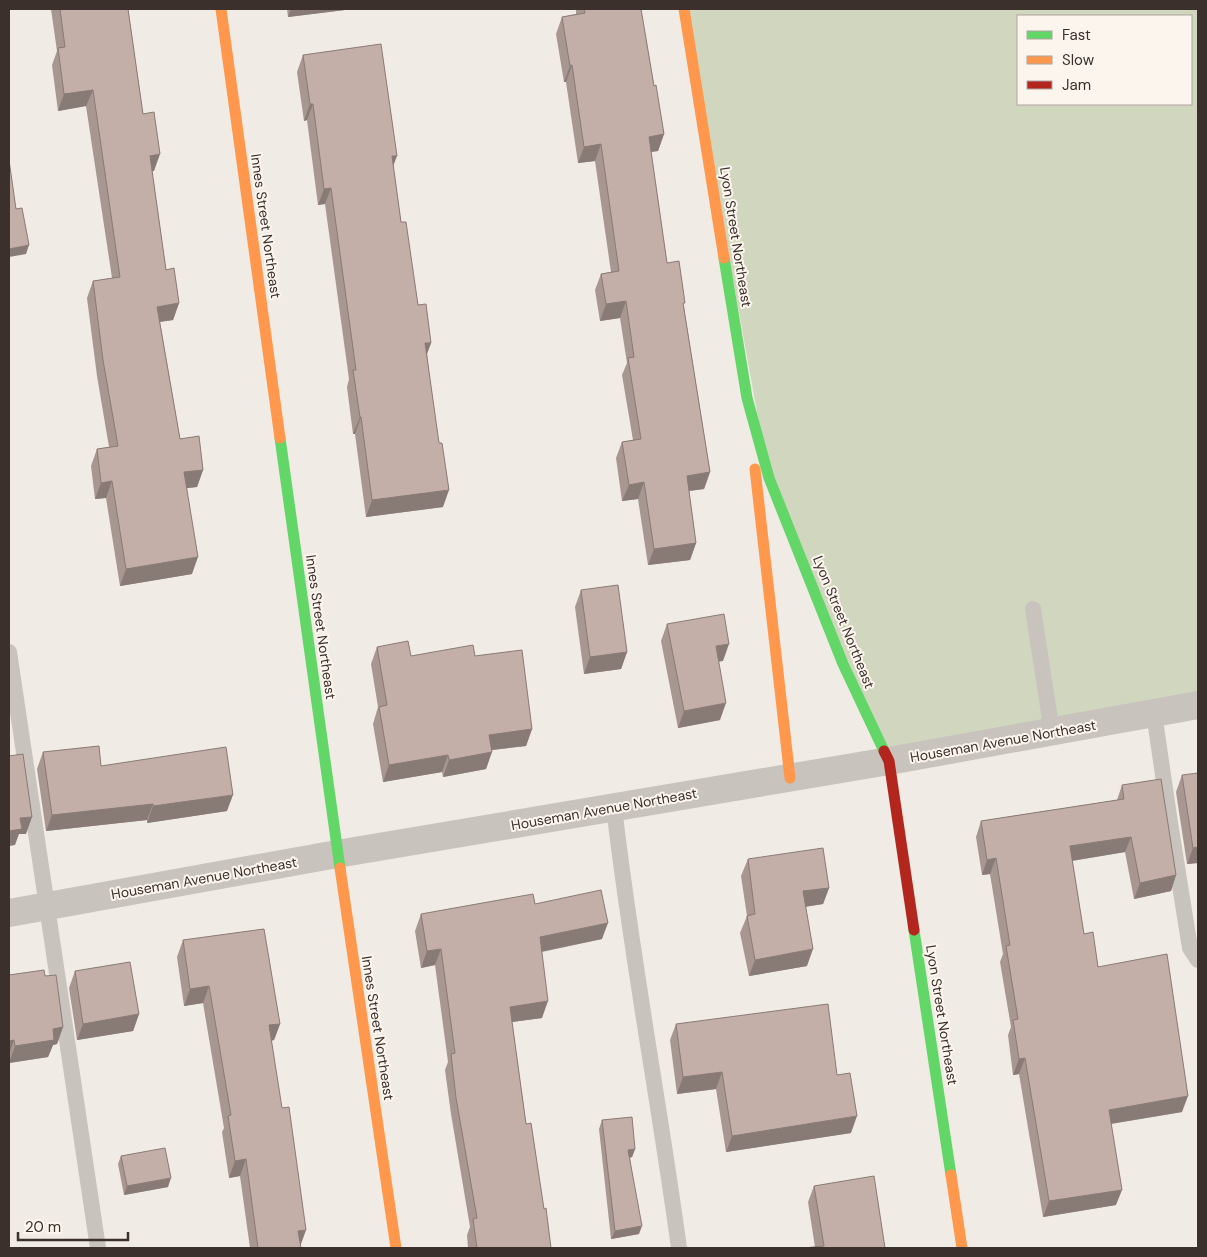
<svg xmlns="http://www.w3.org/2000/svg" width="1207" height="1257" font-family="'DM Sans',sans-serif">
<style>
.green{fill:#d1d6bf;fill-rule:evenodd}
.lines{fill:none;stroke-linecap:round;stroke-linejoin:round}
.lane{stroke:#c9c3be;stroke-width:16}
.street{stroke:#c9c3be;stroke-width:28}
.fast{stroke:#63d668;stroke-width:11}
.slow{stroke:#ff974d;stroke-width:11}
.jam{stroke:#b3261e;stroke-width:11}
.wall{fill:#a89690}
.shaded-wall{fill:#887a75}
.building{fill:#c3afa7;stroke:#887a75}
.labels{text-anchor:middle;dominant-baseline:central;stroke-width:4;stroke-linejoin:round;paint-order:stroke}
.street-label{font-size:14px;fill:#3b302b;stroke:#fbf5ee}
</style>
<rect width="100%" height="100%" fill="#f0ebe5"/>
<path class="green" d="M684 9H1198V705L889 761 769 478ZM1018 16H1191V104H1018Z"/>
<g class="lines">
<g class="lane">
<path d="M1033 609 1052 732"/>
<path d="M9 652 98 1248"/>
<path d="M1154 713 1170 823 1190 948 1198 960"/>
<path d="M614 807C631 955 659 1101 679 1248"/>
</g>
<path class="street" d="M9 913 337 854 889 761 1198 705"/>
<g class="fast">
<path d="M724 258 747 398 769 478 843 664 884 751"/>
<path d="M280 438 340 868"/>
<path d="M914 930 951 1175"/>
</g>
<g class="slow">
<path d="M221 9 280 438"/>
<path d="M684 9 724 258"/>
<path d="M755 469 790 778"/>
<path d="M340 868 396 1248"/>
<path d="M951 1175 962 1248"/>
</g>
<path class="jam" d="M884 751 889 761 914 930"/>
</g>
<g class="wall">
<path d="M51 9H128L143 114 154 171H152L166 270 179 303 173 320 160 322 180 439 203 470 197 487 187 488 192 574 120 586 106 498 95 499 91 466 97 449 109 447 97 376 87 298 93 281 112 278 86 106 58 111 52 65 57 51Z"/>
<path d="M287 9H353L288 17Z"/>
<path d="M576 9H641L654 86 664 134 658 151 651 152 667 263 684 308 710 472 704 489 689 491 696 543 690 560 648 565 638 499 622 501 616 458 622 442 633 440 622 375 627 363 620 318 600 321 595 290 601 274 611 272 595 161 578 163 566 82H564L556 34 562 17 576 14Z"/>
<path d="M303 55 393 167 401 222 418 305 431 343 427 354 443 507 366 517 355 434H353L347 387 349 379 325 204 318 205 307 120 304 121 297 72Z"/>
<path d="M581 590 627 652 621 669 584 674 575 607Z"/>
<path d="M667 624 723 661H718L720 720 678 728 661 641Z"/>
<path d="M377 647 411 656 532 729 526 746 492 750 486 769 443 777 442 772 383 782 373 724 378 707 371 664Z"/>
<path d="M43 752 101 766 227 811 147 823V820L46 831 37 769Z"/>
<path d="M1182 775 1198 863 1187 864 1176 792Z"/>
<path d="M1122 785 1176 875 1171 891 1134 899 1125 852 1072 861 1084 934 1098 967 1182 1112 1111 1124 1116 1205 1043 1217 1019 1074 1013 1075 1008 1035 1011 1027 1000 962 1003 954 990 874 982 875 976 837 981 821 1117 800Z"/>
<path d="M748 859 829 888 823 904 805 907 807 966 749 976 740 933 747 916 741 876Z"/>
<path d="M535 904 602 939 542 952V1018L512 1022 526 1124 544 1209 551 1248H468L467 1235 470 1227 451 1114 445 1070 448 1062 435 965 421 968 415 931 421 914Z"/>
<path d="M183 940 280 1024 274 1040 271 1041 301 1248H250L240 1176 229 1178 222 1132 224 1128 203 1003 184 1006 177 957Z"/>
<path d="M75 971 139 1014 133 1031 77 1040 69 988Z"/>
<path d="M9 975 45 976 63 1027 57 1044 53 1045 48 1057 9 1063Z"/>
<path d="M676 1024 851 1133 726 1152 716 1089 677 1094 670 1040Z"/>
<path d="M602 1120 635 1149 632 1157 630 1158 639 1234 611 1239 599 1129Z"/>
<path d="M121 1156 168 1187 124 1195 118 1164Z"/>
<path d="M814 1186 885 1248 815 1247 808 1202Z"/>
</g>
<g class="shaded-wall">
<path d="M291 9H353L288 17Z"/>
<path d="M572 65 566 82H564L570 66Z"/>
<path d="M93 90 86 106 58 111 64 94Z"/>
<path d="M310 104H313L307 120 304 121Z"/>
<path d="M664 134 658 151 643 153 649 137Z"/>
<path d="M601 144 595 161 578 163 584 147Z"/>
<path d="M160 154 154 171 144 172 150 156Z"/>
<path d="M392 156H397L391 172Z"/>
<path d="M331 188 325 204 318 205 324 189Z"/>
<path d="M29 245 26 254 9 257V249Z"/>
<path d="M626 301 620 318 600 321 606 304Z"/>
<path d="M179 303 173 320 151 323 157 307Z"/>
<path d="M425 343H431L425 359Z"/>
<path d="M360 417H361L355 434H353Z"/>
<path d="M203 470 197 487 178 489 184 472Z"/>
<path d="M710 472 704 489 680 492 687 476Z"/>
<path d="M112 481 106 498 95 499 101 483Z"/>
<path d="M644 482 638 499 622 501 629 485Z"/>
<path d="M449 490 443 507 366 517 372 500Z"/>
<path d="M696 543 690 560 648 565 654 549Z"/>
<path d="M198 557 192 574 120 586 126 569Z"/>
<path d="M729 644 723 661 710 663 716 646Z"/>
<path d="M627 652 621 669 584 674 590 657Z"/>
<path d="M726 703 720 720 678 728 684 711Z"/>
<path d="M532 729 526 746 483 751 489 735Z"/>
<path d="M492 752 486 769 443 777 449 760Z"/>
<path d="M448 755 442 772 383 782 389 765Z"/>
<path d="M233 795 227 811 147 823 153 806Z"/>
<path d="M153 804 147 820 46 831 52 815Z"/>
<path d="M32 817 26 834H19L15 845 9 846V831L20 818Z"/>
<path d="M1131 837 1125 852 1064 862 1070 846Z"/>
<path d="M1198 847V863L1187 864 1193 848Z"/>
<path d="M996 858 990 874 982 875 987 860Z"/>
<path d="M1176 875 1171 891 1134 899 1140 883Z"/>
<path d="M829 888 823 904 796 908 803 891Z"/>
<path d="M608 923 602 939 534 953 540 937Z"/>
<path d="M441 949 435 965 421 968 427 951Z"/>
<path d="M813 949 807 966 749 976 755 960Z"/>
<path d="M209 986 203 1003 184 1006 190 989Z"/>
<path d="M548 1001 542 1018 504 1023 510 1007Z"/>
<path d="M139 1014 133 1031 77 1040 83 1024Z"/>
<path d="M280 1024 274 1040 263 1042 269 1025Z"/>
<path d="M63 1027 57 1044 53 1045 48 1057 9 1063 15 1046 53 1029Z"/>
<path d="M14 1040 9 1054V1041Z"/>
<path d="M1025 1058 1019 1074 1013 1075 1019 1059Z"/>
<path d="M722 1072 716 1089 677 1094 683 1077Z"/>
<path d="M1188 1096 1182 1112 1103 1125 1109 1110Z"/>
<path d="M857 1116 851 1133 726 1152 732 1136Z"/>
<path d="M635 1149 632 1157 625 1158 628 1150Z"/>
<path d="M246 1159 240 1176 229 1178 235 1161Z"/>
<path d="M171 1178 168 1187 124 1195 127 1186Z"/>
<path d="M1122 1190 1116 1205 1043 1217 1049 1201Z"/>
<path d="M642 1226 639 1234 611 1239 615 1231Z"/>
<path d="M306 1230 300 1247 298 1231Z"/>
</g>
<g class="building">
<path d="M60 9H128L143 114 154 112 160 154 150 156 166 270 174 268 179 303 157 307 180 439 199 436 203 470 184 472 198 557 126 569 112 481 101 483 97 449 118 446 103 360 93 281 120 277 93 90 64 94 58 48 65 47Z"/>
<path d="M584 9H641L654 86 656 85 664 134 649 137 667 263 679 261 685 303H683L710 472 687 476 696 543 654 549 644 482 629 485 622 442 641 439 628 358 634 357 626 301 606 304 601 274 619 271 601 144 584 147 572 65 570 66 562 17 585 13Z"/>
<path d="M381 44 397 156H392L401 222H406L418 305 426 304 431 343H425L439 443H442L449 490 372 500 361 417H360L353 370H356L331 188 324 189 313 104H310L303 55Z"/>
<path d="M9 160 16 209 22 208 29 245 9 249Z"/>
<path d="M618 585 627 652 590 657 581 590Z"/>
<path d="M724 614 729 644 716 646 726 703 684 711 667 624Z"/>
<path d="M408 641 411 656 473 645 475 656 522 650 532 729 489 735 492 752 449 760 448 755 389 765 379 707 387 705 377 647Z"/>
<path d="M99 746 101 766 226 747 233 795 153 806V804L52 815 43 752Z"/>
<path d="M23 754 32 817 20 818 22 829 9 831V756Z"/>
<path d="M1198 773V847L1193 848 1182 775Z"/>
<path d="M1161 779 1176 875 1140 883 1131 837 1070 846 1084 934 1093 932 1098 967 1167 954 1188 1096 1109 1110 1122 1190 1049 1201 1025 1058 1019 1059 1013 1020 1018 1019 1006 946 1010 945 996 858 987 860 981 821 1124 799 1122 785Z"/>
<path d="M823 848 829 888 803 891 813 949 755 960 747 916 755 914 748 859Z"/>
<path d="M601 890 608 923 540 937 548 1001 510 1007 526 1124 531 1123 544 1209 546 1208 551 1248H477L473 1219 477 1218 456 1098 451 1054 455 1053 441 949 427 951 421 914 533 894 535 904Z"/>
<path d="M264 929 280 1024 269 1025 282 1108 289 1107 306 1230 298 1231 301 1248H258L246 1159 235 1161 228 1116 231 1115 209 986 190 989 183 940Z"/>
<path d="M130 962 139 1014 83 1024 75 971Z"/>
<path d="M44 970 45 976 56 975 63 1027 53 1029 54 1040 15 1046 14 1040 9 1041V975Z"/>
<path d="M828 1004 837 1075 850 1073 857 1116 732 1136 722 1072 683 1077 676 1024Z"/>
<path d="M632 1117 635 1149 628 1150 642 1226 615 1231 602 1120Z"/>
<path d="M165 1148 171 1178 127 1186 121 1156Z"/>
<path d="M874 1176 885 1248H804L824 1246 814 1186Z"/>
</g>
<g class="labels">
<g class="street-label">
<text transform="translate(266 226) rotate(82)">Innes Street Northeast</text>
<text transform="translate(736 237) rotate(81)">Lyon Street Northeast</text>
<text transform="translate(844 622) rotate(68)">Lyon Street Northeast</text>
<text transform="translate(321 627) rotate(82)">Innes Street Northeast</text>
<text transform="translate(1003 741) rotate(-10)">Houseman Avenue Northeast</text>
<text transform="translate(604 809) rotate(-10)">Houseman Avenue Northeast</text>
<text transform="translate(204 878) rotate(-10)">Houseman Avenue Northeast</text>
<text transform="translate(942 1015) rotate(81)">Lyon Street Northeast</text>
<text transform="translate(378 1028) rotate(81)">Innes Street Northeast</text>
</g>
</g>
<rect width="1207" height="1257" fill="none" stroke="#3b302b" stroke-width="20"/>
<rect x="1017" y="15" width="175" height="90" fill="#fbf5ee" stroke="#aea6a0"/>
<rect x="1027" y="31" width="25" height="8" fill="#63d668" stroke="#aea6a0"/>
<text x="1062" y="40" font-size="15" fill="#3b302b">Fast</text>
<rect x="1027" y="56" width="25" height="8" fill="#ff974d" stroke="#aea6a0"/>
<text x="1062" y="65" font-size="15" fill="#3b302b">Slow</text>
<rect x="1027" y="81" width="25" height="8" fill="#b3261e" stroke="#aea6a0"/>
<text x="1062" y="90" font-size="15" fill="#3b302b">Jam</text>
<path d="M18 1232v8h110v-8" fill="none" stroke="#3b302b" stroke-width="2.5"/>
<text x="25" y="1232" font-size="15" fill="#3b302b" stroke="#fbf5ee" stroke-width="4" paint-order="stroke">20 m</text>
</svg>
